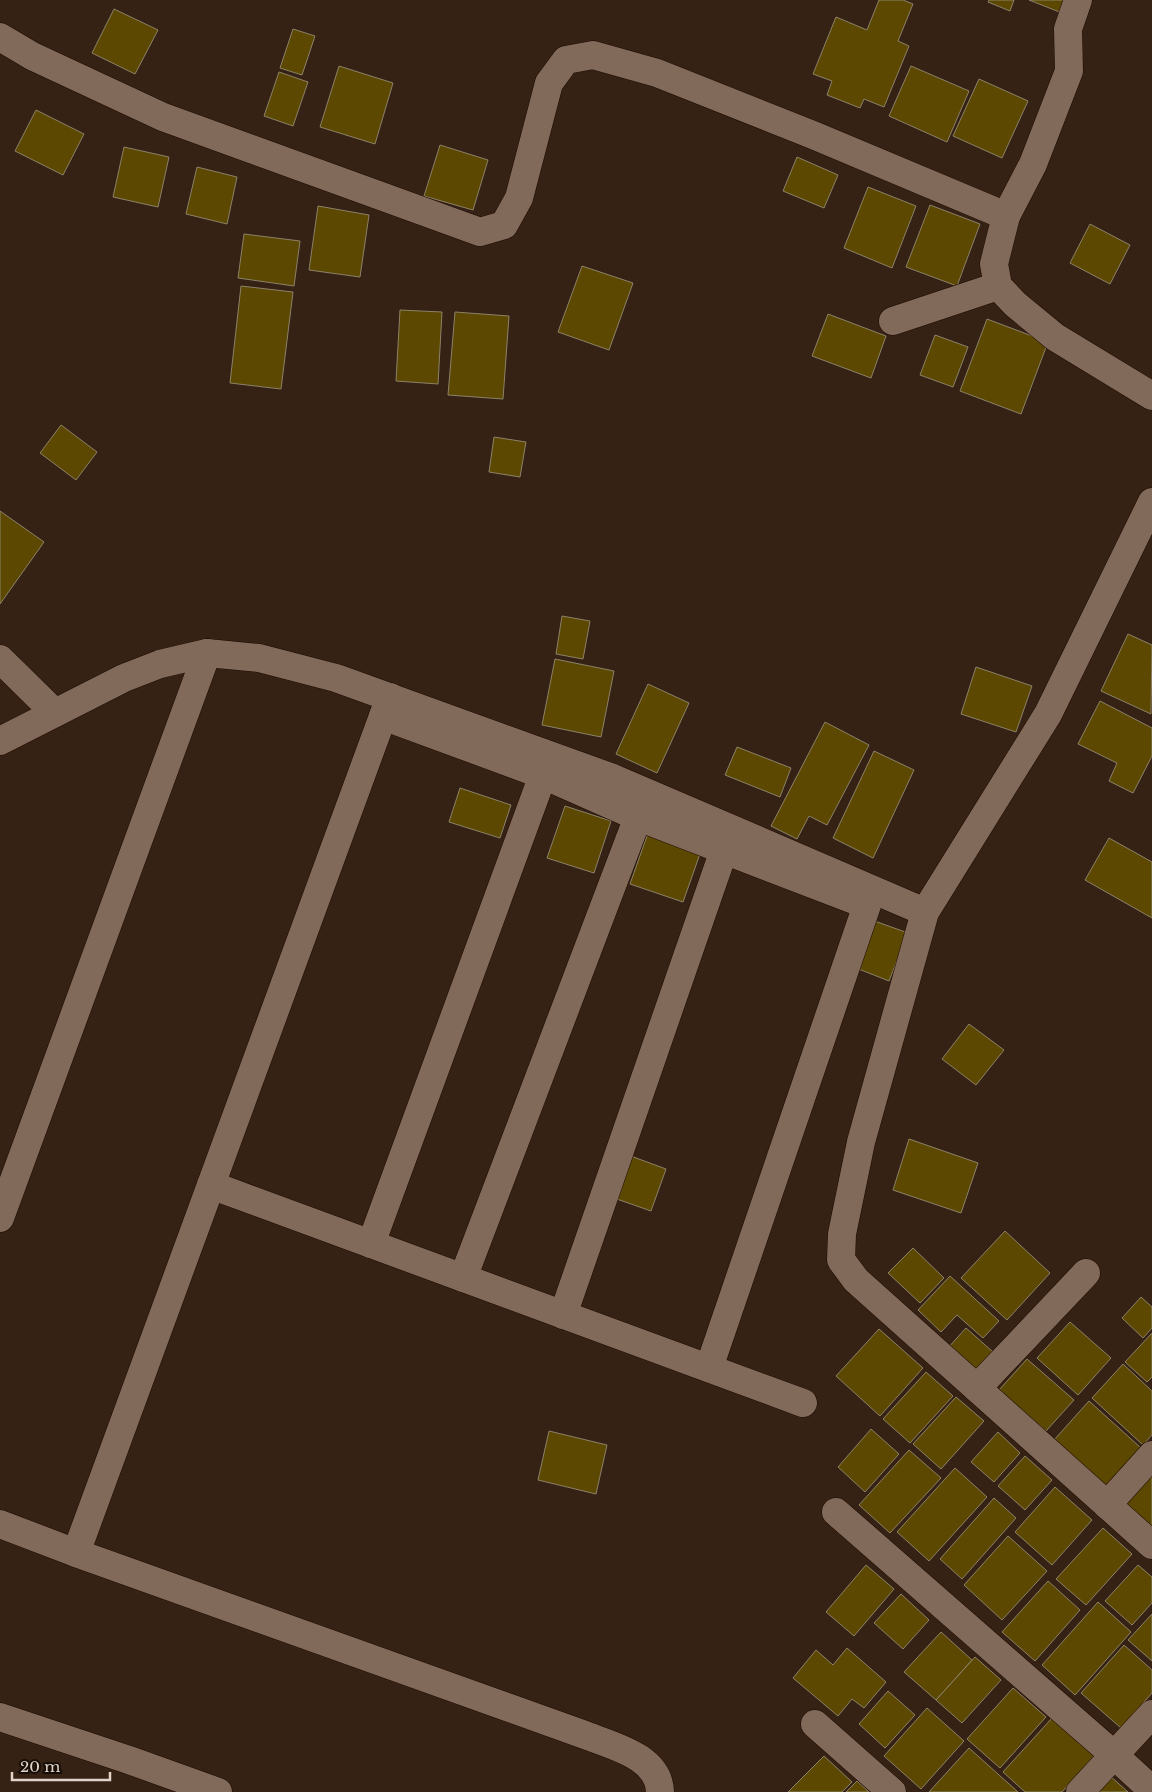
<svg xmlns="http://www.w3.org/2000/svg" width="1152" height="1792" font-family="'Libre Baskerville',serif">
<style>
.building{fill:#5c4800;stroke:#8c8269}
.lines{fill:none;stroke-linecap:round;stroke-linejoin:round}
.street-casing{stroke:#1d0b01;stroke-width:29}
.street{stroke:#826a5a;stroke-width:28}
</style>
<rect width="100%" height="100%" fill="#362214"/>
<g class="building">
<path d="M879 0H903L913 4 898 41 909 46 884 107 864 99 860 108 827 95 832 81 813 74 836 17 867 30Z"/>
<path d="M989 0H1014L1010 11 988 2Z"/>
<path d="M1029 0H1067L1062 13Z"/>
<path d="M114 9 158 30 135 74 92 53Z"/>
<path d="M293 29 315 36 302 75 280 68Z"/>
<path d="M339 66 393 83 375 144 320 127Z"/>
<path d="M911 66 969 91 947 142 889 116Z"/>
<path d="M279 72 308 82 293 126 264 116Z"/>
<path d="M979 79 1028 101 1002 158 953 136Z"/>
<path d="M36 110 84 134 63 175 15 151Z"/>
<path d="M440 145 488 160 473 210 424 196Z"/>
<path d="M124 147 169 157 158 207 113 197Z"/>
<path d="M797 157 838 175 824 208 783 191Z"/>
<path d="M197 167 237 177 227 224 186 214Z"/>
<path d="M868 187 916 206 892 268 844 248Z"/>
<path d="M930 205 980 224 957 286 906 267Z"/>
<path d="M318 206 369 215 360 277 309 270Z"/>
<path d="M1090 224 1130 245 1110 284 1070 263Z"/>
<path d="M244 234 300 241 294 286 238 278Z"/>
<path d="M582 266 633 283 609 350 558 332Z"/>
<path d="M241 286 293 292 281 389 230 383Z"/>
<path d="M400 310 442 312 438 384 396 381Z"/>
<path d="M455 312 509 316 503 399 448 395Z"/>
<path d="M828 314 886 336 871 378 812 356Z"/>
<path d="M987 319 1048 342 1021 414 960 391Z"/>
<path d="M935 335 968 347 953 387 920 375Z"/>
<path d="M61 425 97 452 76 480 40 453Z"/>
<path d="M494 437 526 442 520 477 489 472Z"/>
<path d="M0 511 44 542 0 604Z"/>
<path d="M562 616 590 621 583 659 556 654Z"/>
<path d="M1128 634 1152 645 1151 714 1101 691Z"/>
<path d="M555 659 614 671 601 737 542 725Z"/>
<path d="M976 667 1032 686 1016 732 961 714Z"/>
<path d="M648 684 689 703 657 773 616 754Z"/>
<path d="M1100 701 1152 728V756L1133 793 1109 781 1117 763 1078 744Z"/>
<path d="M825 722 869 745 827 825 809 816 797 839 771 826Z"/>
<path d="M737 747 791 768 780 797 725 775Z"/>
<path d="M874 751 914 770 873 858 833 838Z"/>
<path d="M460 788 511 805 500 838 449 822Z"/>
<path d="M565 806 611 821 594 873 547 858Z"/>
<path d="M648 833 701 851 683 902 630 884Z"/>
<path d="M1109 838 1152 862V918L1085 880Z"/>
<path d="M869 919 908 933 889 981 851 966Z"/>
<path d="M969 1024 1004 1050 976 1085 942 1059Z"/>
<path d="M909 1139 978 1163 961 1213 893 1190Z"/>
<path d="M609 1148 666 1169 651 1211 594 1191Z"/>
<path d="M1005 1231 1050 1273 1007 1320 961 1278Z"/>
<path d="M913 1248 944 1278 920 1303 888 1273Z"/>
<path d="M950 1276 999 1321 983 1338 957 1315 941 1332 918 1310Z"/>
<path d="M1141 1297 1152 1307V1328L1143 1338 1122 1318Z"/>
<path d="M1070 1322 1111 1358 1078 1395 1037 1358Z"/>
<path d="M966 1328 993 1352 973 1373 947 1349Z"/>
<path d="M879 1329 923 1368 880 1416 836 1376Z"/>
<path d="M1152 1333V1377L1147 1382 1125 1362Z"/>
<path d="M1027 1359 1074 1400 1046 1431 999 1390Z"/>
<path d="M1123 1364 1152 1391V1435L1143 1445 1092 1398Z"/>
<path d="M926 1372 953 1396 910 1443 883 1419Z"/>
<path d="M956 1397 984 1421 941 1469 913 1444Z"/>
<path d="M1089 1401 1141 1448 1106 1487 1054 1440Z"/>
<path d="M871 1429 899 1454 865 1492 838 1467Z"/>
<path d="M549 1431 607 1445 596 1494 538 1480Z"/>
<path d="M998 1432 1020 1453 994 1482 971 1462Z"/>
<path d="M909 1450 941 1478 890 1533 859 1505Z"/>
<path d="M1025 1456 1052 1480 1025 1510 998 1486Z"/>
<path d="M955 1468 987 1497 929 1561 897 1532Z"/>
<path d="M1152 1472V1529L1123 1503Z"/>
<path d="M1055 1487 1092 1520 1052 1565 1015 1532Z"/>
<path d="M994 1498 1016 1518 962 1579 940 1559Z"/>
<path d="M1103 1528 1132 1554 1086 1605 1056 1579Z"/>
<path d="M1008 1536 1047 1571 1002 1620 964 1585Z"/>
<path d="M866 1565 894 1589 854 1636 826 1612Z"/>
<path d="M1138 1565 1152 1577V1603L1132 1625 1105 1601Z"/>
<path d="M1048 1581 1080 1610 1035 1661 1002 1632Z"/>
<path d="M901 1594 929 1620 903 1649 874 1623Z"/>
<path d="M1098 1602 1131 1632 1075 1695 1042 1665Z"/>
<path d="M1152 1614V1661L1128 1640Z"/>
<path d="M941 1632 972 1660 936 1700 904 1672Z"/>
<path d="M1124 1645 1152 1670V1693L1121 1728 1081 1693Z"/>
<path d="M847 1648 886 1682 864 1708 852 1699 838 1716 793 1678 816 1650 833 1665Z"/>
<path d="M975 1657 1001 1680 962 1723 936 1700Z"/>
<path d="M1013 1688 1046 1717 1000 1768 967 1739Z"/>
<path d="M888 1691 915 1715 885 1748 859 1724Z"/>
<path d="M927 1708 964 1741 921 1789 884 1756Z"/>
<path d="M1052 1718 1094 1756 1062 1792H1025L1003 1772Z"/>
<path d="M969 1748 1018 1792H929Z"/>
<path d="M824 1756 852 1782 842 1792H788Z"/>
<path d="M1109 1775 1128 1792H1094Z"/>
<path d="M857 1781 869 1792H846Z"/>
</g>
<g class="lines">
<defs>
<g id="street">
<path d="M0 37 32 56 163 117 480 232 504 225 519 198 549 83 566 60 593 55 657 73 813 135 1006 216 994 264 998 286 1015 304 1055 337 1152 396"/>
<path d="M1006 216 1033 164 1069 71 1068 29 1078 0"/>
<path d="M893 321 998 286"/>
<path d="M1152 502 1048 714 925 912 861 1142 842 1234 841 1260 856 1280 1152 1545"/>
<path d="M0 659 55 713"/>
<path d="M390 697 383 716 543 775 638 817 867 905 709 1368"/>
<path d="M0 741 124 678 160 664 207 653 259 658 336 678 613 778 925 912"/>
<path d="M211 1185 803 1403"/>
<path d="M0 1218 207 653"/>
<path d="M371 1244 543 775"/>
<path d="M463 1278 638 817"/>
<path d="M563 1315 724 850"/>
<path d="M977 1388 1086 1273"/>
<path d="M1107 1505 1152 1455"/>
<path d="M836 1512 1114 1755 1152 1790"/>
<path d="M0 1524 76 1553 383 716"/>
<path d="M76 1553 585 1735C612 1746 659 1756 660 1792"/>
<path d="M0 1717 129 1760 218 1792"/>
<path d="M815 1724 892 1792"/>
<path d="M1080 1792 1152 1714"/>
</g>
</defs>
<use href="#street" class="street-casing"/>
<use href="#street" class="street"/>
</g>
<path d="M12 1772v8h98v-8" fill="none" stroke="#e1d3ca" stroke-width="2.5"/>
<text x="20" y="1772" font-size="15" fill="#e1d3ca" stroke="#170e08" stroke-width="4" paint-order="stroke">20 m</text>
</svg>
